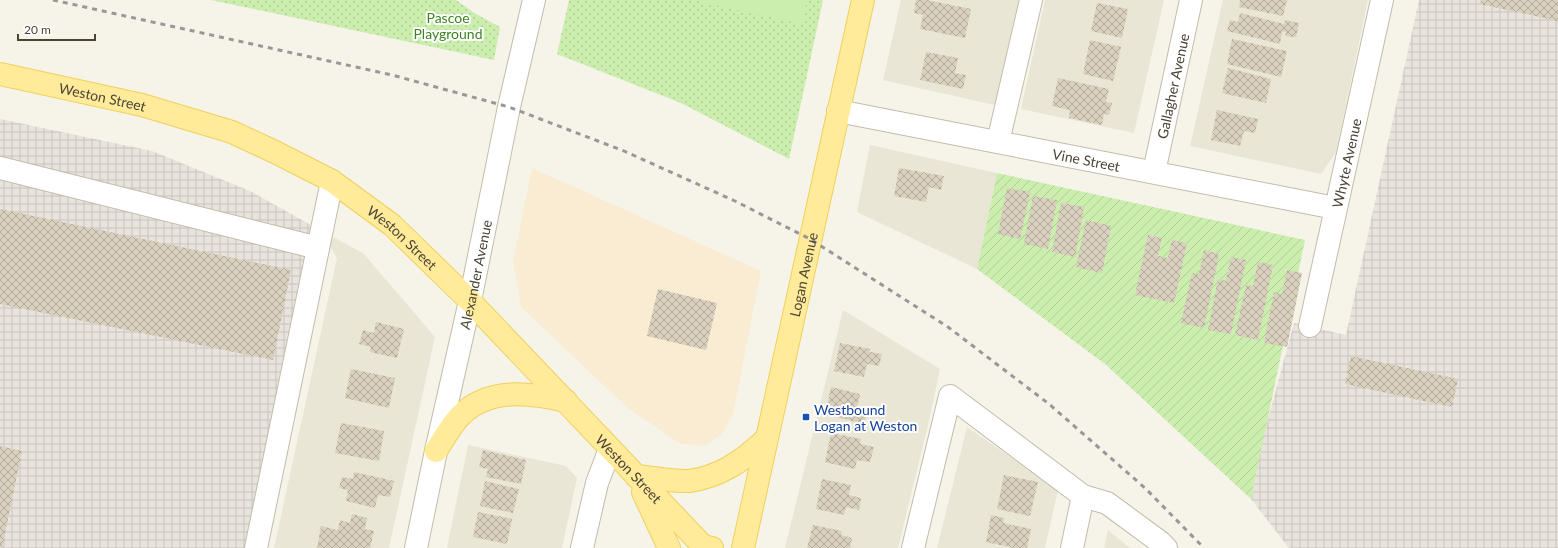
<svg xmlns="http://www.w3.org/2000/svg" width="1558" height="548" font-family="Lato,sans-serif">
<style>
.residential{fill:#eae6d6}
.commercial{fill:#f9ecd3}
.industrial{fill:url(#industrial-grid)}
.park{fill:url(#park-dots)}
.garden{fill:url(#garden-furrows)}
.pitch{fill:#cbeeae}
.building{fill:url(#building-cross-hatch)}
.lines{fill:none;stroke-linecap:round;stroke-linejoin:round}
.minor-casing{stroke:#c3bcaa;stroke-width:24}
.major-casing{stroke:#f0d15d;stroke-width:24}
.minor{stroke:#fff;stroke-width:22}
.major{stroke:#ffeb99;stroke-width:22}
.rail{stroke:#989898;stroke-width:3;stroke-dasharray:5 5;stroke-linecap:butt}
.transit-dot{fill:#1a4fb4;stroke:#fff;stroke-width:1.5}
.labels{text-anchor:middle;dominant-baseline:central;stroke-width:4;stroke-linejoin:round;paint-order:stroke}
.park-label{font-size:14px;fill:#3e8322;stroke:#fff}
.street-label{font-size:14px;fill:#4b4436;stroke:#fff}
.transit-label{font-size:14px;fill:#164399;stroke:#fff;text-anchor:start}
</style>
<defs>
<pattern id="industrial-grid" width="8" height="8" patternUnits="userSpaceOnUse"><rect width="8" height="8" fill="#e8e4dd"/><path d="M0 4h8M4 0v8" fill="none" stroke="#c8c5be"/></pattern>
<pattern id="park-dots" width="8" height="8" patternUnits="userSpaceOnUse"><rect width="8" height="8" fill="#cbeeae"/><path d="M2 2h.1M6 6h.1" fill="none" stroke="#b0cd96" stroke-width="1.8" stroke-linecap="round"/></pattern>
<pattern id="garden-furrows" width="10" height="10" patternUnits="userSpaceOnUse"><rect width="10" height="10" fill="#cbeeae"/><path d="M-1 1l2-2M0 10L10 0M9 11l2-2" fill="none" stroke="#b0cd96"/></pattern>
<pattern id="building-cross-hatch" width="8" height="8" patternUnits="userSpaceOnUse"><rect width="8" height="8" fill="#d9d0bd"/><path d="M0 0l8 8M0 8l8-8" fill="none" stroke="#b2aa9a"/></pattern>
</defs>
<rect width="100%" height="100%" fill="#f6f3e9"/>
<g class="residential">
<path d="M901 0H1019L995 105 883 80Z"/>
<path d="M1045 0H1164L1134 133 1021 109Z"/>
<path d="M1223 0H1368L1336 152 1321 174 1190 146Z"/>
<path d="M870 145 997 173 977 269 857 212Z"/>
<path d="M318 229 363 253 435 337 389 548H274L337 258Z"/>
<path d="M843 310 940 369 929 421 898 548H785Z"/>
<path d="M967 427 1058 490 1045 548H937Z"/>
<path d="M468 445 566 466 577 478 562 548H447Z"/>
<path d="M1108 530 1130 548H1104Z"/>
</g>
<path class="commercial" d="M532 168 761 271 733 414 722 434 704 446 679 443 628 408 521 307 513 262Z"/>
<g class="industrial">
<path d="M1419 0H1558V548H1289L1251 499 1264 434 1294 323 1346 335Z"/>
<path d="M0 119 152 151 250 191 318 229 248 548H0Z"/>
</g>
<g class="park">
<path d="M211 0H456L476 14 500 27 494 60Z"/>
<path d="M569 0H823L789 159 681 103 557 54Z"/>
</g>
<path class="garden" d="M997 173 1305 240 1251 499 1105 364 977 269Z"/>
<path class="pitch" d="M692 0H807L802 24Z"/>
<g class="building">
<path d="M916 0H927L971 9 965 38 920 29 923 15 914 13Z"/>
<path d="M1240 0H1287L1283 16 1239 7Z"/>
<path d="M1481 0H1558V21L1480 4Z"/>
<path d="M1097 3 1128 9 1122 38 1091 31Z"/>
<path d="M1240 13 1284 24 1285 20 1299 23 1296 37 1285 36 1286 32 1282 31 1280 44 1227 31 1230 20 1238 22Z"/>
<path d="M1232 39 1287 51 1281 77 1227 64Z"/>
<path d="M1090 40 1121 47 1113 81 1083 74Z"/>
<path d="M926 52 958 58 955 73 966 75 963 89 920 80Z"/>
<path d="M1228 68 1271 79 1266 103 1222 93Z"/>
<path d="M1058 78 1109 89 1106 102 1112 103 1109 115 1104 114 1102 125 1069 118 1070 110 1052 106Z"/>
<path d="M1217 110 1258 119 1255 133 1244 131 1240 146 1211 140Z"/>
<path d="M899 168 944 176 941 190 929 187 926 202 894 196Z"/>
<path d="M1007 188 1030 192 1020 239 998 234Z"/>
<path d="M1033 196 1057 200 1048 249 1024 244Z"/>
<path d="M1061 203 1084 207 1075 257 1052 252Z"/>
<path d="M0 209 291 270 273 360 0 304Z"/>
<path d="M1086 220 1111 226 1102 273 1076 267Z"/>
<path d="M1148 235 1162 238 1158 256 1164 257 1168 258 1172 240 1187 243 1174 303 1135 295Z"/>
<path d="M1204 250 1219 254 1204 328 1181 323 1192 273 1199 274Z"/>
<path d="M1231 257 1246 260 1231 334 1208 330 1218 279 1226 281Z"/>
<path d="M1258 262 1273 265 1258 340 1235 335 1246 285 1253 286Z"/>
<path d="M1287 270 1302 273 1287 347 1264 343 1274 292 1282 294Z"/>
<path d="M658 289 717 303 706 350 647 336Z"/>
<path d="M376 322 404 329 397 358 370 352 371 347 359 344 363 330 374 333Z"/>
<path d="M840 343 870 349V352L882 354 879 366 867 364 864 377 834 371Z"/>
<path d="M1351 356 1458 379 1452 407 1345 384Z"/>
<path d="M351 369 395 378 389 408 345 398Z"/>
<path d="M831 387 860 394 857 408 867 411 864 424 825 414Z"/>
<path d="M341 423 384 431 379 461 335 453Z"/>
<path d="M831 433 861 439 860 444 874 447 870 462 857 460 855 469 825 462Z"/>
<path d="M0 446 22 451 2 548H0Z"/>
<path d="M483 450 526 460 521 484 486 477 488 469 479 467Z"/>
<path d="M354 472 394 481 390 497 378 495 375 508 346 501 348 490 339 488 342 477 353 479Z"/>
<path d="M1004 475 1038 482 1030 516 997 509Z"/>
<path d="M822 479 851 485 849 495 861 498 859 510 846 507 844 515 816 509Z"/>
<path d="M485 481 519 489 513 513 480 506Z"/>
<path d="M478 512 512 519 507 544 473 537Z"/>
<path d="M352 514 367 518 365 529 374 531 370 548H317L321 526 338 530 340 520 350 523Z"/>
<path d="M991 515 1004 518 1003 523 1031 529 1027 548H1014L986 542Z"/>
<path d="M813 525 842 531 841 535 852 538 850 548H807Z"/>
</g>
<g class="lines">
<defs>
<g id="minor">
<path id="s1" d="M838 111 1335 208"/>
<path d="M998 142 1031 0"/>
<path d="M0 168 318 248"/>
<path id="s2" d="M1154 172 1191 0"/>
<path id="s3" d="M1310 326 1382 0"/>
<path d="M256 548 332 181"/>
<path id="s4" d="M416 548 436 451 470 301 509 107 534 0"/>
<path d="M582 548 597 483 610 449"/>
<path d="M913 548 950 396 1083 496 1107 503 1160 542 1166 548"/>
<path d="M1072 548 1083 496"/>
</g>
<g id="major">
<path id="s5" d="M0 74 142 105 232 132 275 152 332 181 392 225 470 301 703 546 712 548"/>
<path d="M436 451C443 440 451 425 461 415 490 387 530 393 566 401"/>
<path d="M636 476C651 477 674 482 689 481 720 477 744 460 766 439"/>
<path d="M643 492 669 548"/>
<path id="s6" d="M743 548 863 0"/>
</g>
</defs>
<use href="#minor" class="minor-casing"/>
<use href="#major" class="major-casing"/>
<use href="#minor" class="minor"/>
<use href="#major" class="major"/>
<path class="rail" d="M53 0 392 75 509 107 624 151 735 201 810 239 948 327 1049 404 1145 488 1204 548"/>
</g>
<rect class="transit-dot" x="802" y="413" width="8" height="8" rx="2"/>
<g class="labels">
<g class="park-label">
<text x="448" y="17">Pascoe<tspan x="448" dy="16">Playground</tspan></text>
</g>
<g class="street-label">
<text stroke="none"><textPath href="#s2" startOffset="88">Gallagher Avenue</textPath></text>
<text stroke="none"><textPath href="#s5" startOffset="105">Weston Street</textPath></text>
<text stroke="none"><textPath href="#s1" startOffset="253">Vine Street</textPath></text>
<text stroke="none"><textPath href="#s3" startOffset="167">Whyte Avenue</textPath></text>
<text stroke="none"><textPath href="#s5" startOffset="441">Weston Street</textPath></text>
<text stroke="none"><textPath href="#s4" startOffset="280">Alexander Avenue</textPath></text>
<text stroke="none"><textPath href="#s6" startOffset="280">Logan Avenue</textPath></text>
<text stroke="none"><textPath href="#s5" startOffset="765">Weston Street</textPath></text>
</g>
<g class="transit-label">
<text x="814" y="409">Westbound<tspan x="814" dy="16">Logan at Weston</tspan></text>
</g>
</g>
<path d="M18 34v6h77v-6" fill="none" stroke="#4b4436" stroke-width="2"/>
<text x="24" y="34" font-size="12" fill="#4b4436" stroke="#ffffff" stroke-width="3" paint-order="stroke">20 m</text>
</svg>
